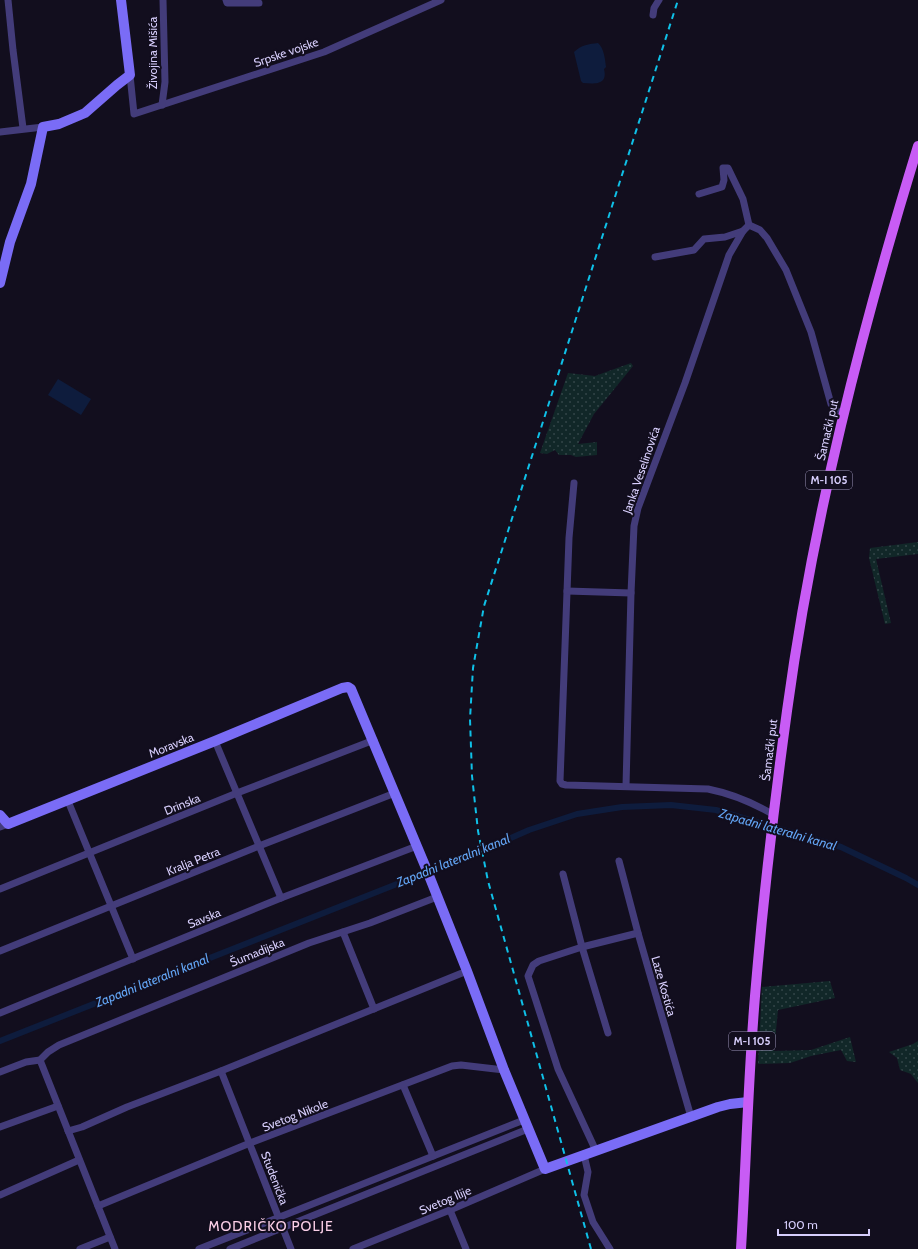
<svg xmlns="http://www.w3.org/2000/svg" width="918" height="1249" font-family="Cabin,sans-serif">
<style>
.grass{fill:url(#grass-dots)}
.water{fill:#0e1c3d}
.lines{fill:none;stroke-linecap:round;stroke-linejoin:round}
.canal{stroke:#0e1c3d;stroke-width:6}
.street{stroke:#433c7a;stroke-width:7}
.secondary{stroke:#7a6cf6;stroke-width:10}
.primary{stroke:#c85cf5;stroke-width:10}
.rail{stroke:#0fc0e7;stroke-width:2;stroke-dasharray:6 5;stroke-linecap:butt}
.labels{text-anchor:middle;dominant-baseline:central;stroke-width:4;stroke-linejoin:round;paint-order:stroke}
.shield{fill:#120e1e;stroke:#9c94b9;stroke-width:1}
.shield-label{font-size:11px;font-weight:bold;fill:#d7cefc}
.street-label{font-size:12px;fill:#d7cefc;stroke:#120e1e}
.water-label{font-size:13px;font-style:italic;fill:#63a5f5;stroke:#120e1e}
.quarter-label{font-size:14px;letter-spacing:1px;fill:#fcd0e8;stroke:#120e1e}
</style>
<defs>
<pattern id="grass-dots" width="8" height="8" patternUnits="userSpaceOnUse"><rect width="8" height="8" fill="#112728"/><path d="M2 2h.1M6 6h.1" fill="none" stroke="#334548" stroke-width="1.8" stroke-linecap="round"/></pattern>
</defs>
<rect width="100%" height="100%" fill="#120e1e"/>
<g class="grass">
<path d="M631 363 633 366 594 414 578 444 597 442V455L576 457 571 455H559L555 450 547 454 540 453 568 373 595 376Z"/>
<path d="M918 542V554L876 559 891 623 885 624 869 558 870 548Z"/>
<path d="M830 981 835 998 778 1010 774 1051 811 1050 850 1037 856 1062 847 1061 841 1050 811 1056 790 1063 758 1064 762 987Z"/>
<path d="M918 1041V1083L911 1074 900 1070 897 1058 889 1052 913 1044Z"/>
</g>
<g class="water">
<path d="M598 43C604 48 605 59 606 67L604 69C608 85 595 84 583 83L581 81 574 52C581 45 589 44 598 43Z"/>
<path d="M58 379 91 399 81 415 48 395Z"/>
</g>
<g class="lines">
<path class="canal" d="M0 1041 488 848 529 830 577 814 622 807 671 805 716 810 841 847 906 878 918 885"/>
<g class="street">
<path d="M8 0 13 50 23 128"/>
<path d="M226 0 227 3H259"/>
<path d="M653 15 654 8 659 0"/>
<path d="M130 75 134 114 324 52 441 0"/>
<path d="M162 105 165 82 163 0"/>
<path d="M0 132 43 127"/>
<path d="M699 194 722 187 724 180 723 168H728L743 199 749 225 760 230 767 238 786 270 811 332 831 404 837 411 843 414"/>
<path d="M655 257 694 250 704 239 725 237 743 231"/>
<path d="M574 483 569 538 560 781 562 784 566 785 708 789C733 794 752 802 774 815"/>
<path d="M567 591 631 593"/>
<path d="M215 741 281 898"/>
<path d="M626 786 631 593 634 526 638 508 685 383 729 255 743 231 749 225"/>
<path d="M68 801 133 959"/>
<path d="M0 827 8 824"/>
<path d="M619 861 638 933 691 1117"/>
<path d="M563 874 582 947 608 1033"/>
<path d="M0 889 237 793 374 740"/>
<path d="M343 932 374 1009"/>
<path d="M0 951 259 846 395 793"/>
<path d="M0 1013 281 898 417 846"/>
<path d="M40 1060 115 1249"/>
<path d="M221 1071 291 1249"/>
<path d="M0 1072 26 1062 40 1060 48 1052 59 1045 309 943 370 923 437 897"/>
<path d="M403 1085 433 1156"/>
<path d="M0 1127 58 1106"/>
<path d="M68 1131 82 1127 127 1107 221 1071 467 971"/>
<path d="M596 1151 558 1069 528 976 533 965 539 961 582 947 638 933"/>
<path d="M584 1155 588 1172 584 1195 593 1222 610 1249"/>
<path d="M0 1195 79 1160"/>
<path d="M98 1206 250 1143 452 1066 461 1065 504 1070"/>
<path d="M450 1210 466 1249"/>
<path d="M80 1249 110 1237"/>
<path d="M199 1249 524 1120"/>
<path d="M230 1249 528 1129"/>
<path d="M353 1249 450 1210 545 1169"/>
</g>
<g class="secondary">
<path d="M0 283 10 242 31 184 43 127 59 124 85 113 117 85 130 75 121 0"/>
<path d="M0 815 8 824 215 741 342 688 348 687 351 689 426 868 467 971 504 1070 545 1169 718 1107 730 1104 748 1102"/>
</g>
<path class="primary" d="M741 1249C746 1165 748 1080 755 996 763 900 774 805 787 711 813 519 861 331 918 146"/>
<path class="rail" d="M591 1249 488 881 478 831 472 776 470 719 473 668 484 606 678 0"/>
</g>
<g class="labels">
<g class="shield">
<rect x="806" y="471" width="46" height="18" rx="3"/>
<rect x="729" y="1032" width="46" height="18" rx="3"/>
</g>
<g class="shield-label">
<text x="829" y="480">M-I 105</text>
<text x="752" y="1041">M-I 105</text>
</g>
<g class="street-label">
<text transform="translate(286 52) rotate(-19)">Srpske vojske</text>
<text transform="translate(152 53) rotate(-90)">Živojina Mišića</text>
<text transform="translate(827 430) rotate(-77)">Šamački put</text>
<text transform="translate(641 470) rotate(-71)">Janka Veselinovića</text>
<text transform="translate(171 745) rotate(-22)">Moravska</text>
<text transform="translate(769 750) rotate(-83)">Šamački put</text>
<text transform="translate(182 804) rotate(-22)">Drinska</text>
<text transform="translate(193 861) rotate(-22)">Kralja Petra</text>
<text transform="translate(204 918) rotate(-22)">Savska</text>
<text transform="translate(257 952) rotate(-22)">Šumadijska</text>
<text transform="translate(664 986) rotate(74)">Laze Kostića</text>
<text transform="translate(295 1115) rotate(-21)">Svetog Nikole</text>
<text transform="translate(275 1178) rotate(69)">Studenička</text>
<text transform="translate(445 1200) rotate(-23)">Svetog Ilije</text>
</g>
<g class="water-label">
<text transform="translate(778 829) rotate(16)">Zapadni lateralni kanal</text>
<text transform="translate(453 860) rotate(-22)">Zapadni lateralni kanal</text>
<text transform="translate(152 980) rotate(-22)">Zapadni lateralni kanal</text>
</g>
<g class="quarter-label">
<text x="271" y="1226">MODRIČKO POLJE</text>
</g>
</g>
<path d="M778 1229v6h91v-6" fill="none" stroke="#d7cefc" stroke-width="2"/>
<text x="784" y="1229" font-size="12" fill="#d7cefc" stroke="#120e1e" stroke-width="3" paint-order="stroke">100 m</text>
</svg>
